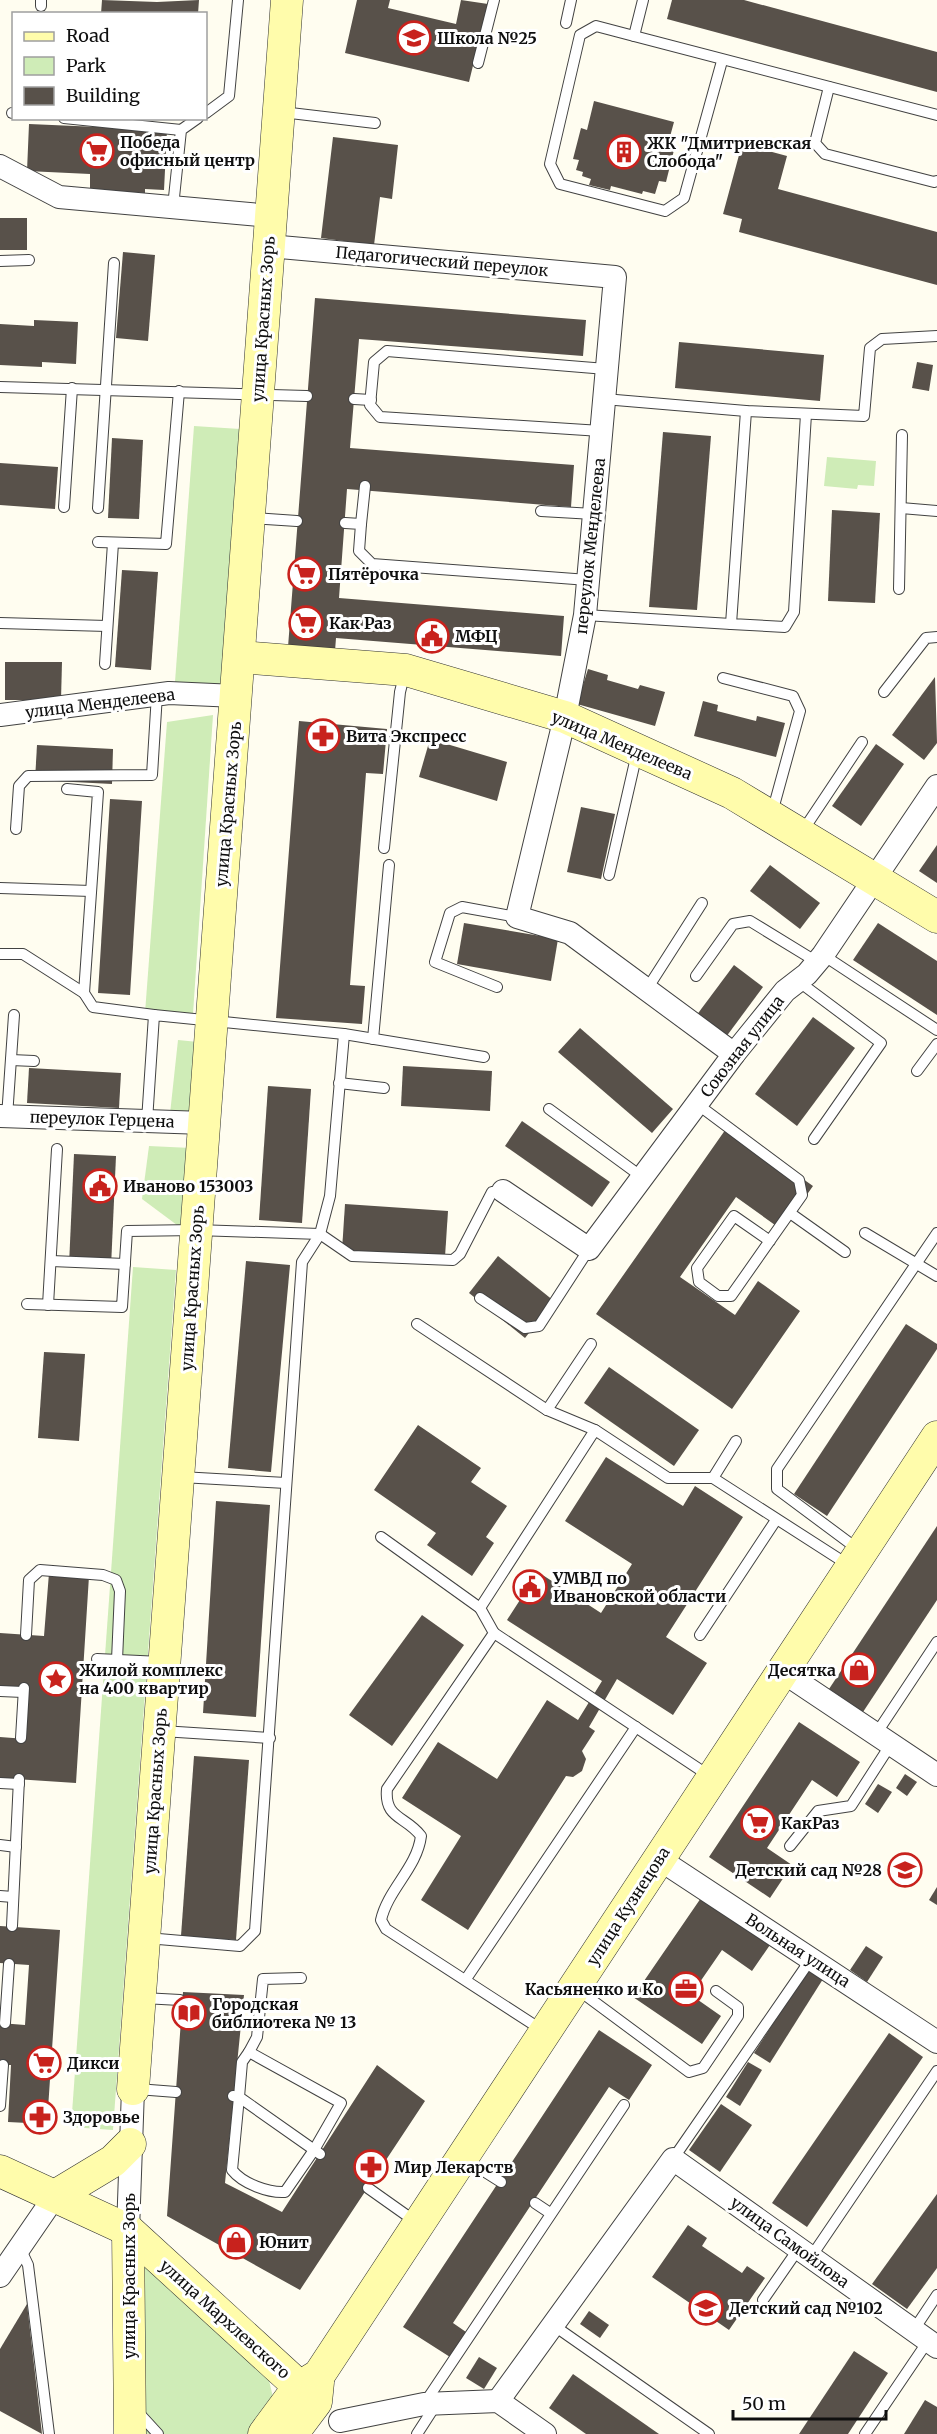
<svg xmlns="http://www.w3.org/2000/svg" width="937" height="2434" font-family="Merriweather,serif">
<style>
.green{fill:#cfecb7}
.building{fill:#58514a}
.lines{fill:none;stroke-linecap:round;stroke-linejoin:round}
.lane-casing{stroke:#424242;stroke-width:12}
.street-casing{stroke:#424242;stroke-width:24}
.secondary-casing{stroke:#313131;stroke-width:33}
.lane{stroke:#fff;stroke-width:10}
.street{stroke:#fff;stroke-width:22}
.secondary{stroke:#fffcab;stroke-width:32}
.labels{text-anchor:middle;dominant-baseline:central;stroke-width:6;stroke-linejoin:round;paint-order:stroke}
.poi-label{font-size:16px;font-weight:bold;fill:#0f0f0f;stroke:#fff;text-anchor:start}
.street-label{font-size:16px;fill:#0f0f0f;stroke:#fff}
</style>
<rect width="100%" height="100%" fill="#fffdf0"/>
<g class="green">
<path d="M194 426 240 429 221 685 175 682Z"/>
<path d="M827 457 876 461 874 486 858 485 857 489 824 486Z"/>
<path d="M213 715 193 1014 145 1013 167 722Z"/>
<path d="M178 1040 198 1042 191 1125 169 1123Z"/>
<path d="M149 1146 191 1148 181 1228 142 1199Z"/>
<path d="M133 1267 176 1270 113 2130 71 2127Z"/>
<path d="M143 2264 268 2376 276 2410 259 2434H145Z"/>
</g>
<g class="building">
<path d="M102 0 157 2 199 0 198 14H101Z"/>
<path d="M357 0H390L388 8 456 24 461 0 488 4 469 82 345 53Z"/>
<path d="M672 0H744L937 52V92L667 19Z"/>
<path d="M594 101 674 122 668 144 675 146 666 182 659 181 655 194 643 191 642 194 611 186 610 190 589 185 591 179 582 176 583 172 576 170 579 160 573 159 581 128 587 130Z"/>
<path d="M29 124 167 130 164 190 145 189V193L90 190V174L27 171Z"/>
<path d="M333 137 398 145 392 199 380 197 374 245 321 238Z"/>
<path d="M742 144 787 156 778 189 937 232V285L739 232 742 219 723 214Z"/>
<rect x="0" y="218" width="27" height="32"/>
<path d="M123 252 155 255 148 341 116 338Z"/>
<path d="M315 298 586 320 583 356 359 339 350 448 574 465 571 507 347 489 339 598 564 616 561 656 336 638 334 664 287 660Z"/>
<path d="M34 320 78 322 76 364 42 362V367L0 365V324L34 326Z"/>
<path d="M679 342 824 355 820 401 675 388Z"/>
<path d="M917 362 933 365 929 391 912 388Z"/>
<path d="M663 432 711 436 697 610 649 607Z"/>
<path d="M112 438 143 440 139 519 108 518Z"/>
<path d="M0 463 58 467 55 509 0 505Z"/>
<path d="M832 510 880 513 875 603 828 601Z"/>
<path d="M122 570 158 572 151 670 115 667Z"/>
<path d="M5 662H62L61 700H5Z"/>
<path d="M588 669 608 675 607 680 638 689 640 685 665 692 655 726 577 704Z"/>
<path d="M935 677 937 743 924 760 892 735Z"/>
<path d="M703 701 718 705 717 711 756 721 757 716 785 723 776 757 694 736Z"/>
<path d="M299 721 387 729 383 774 366 773 350 985 365 986 362 1024 276 1018Z"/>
<path d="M430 739 507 762 497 801 419 777Z"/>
<path d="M876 744 904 764 861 826 832 806Z"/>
<path d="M37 745 113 749 112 784 35 780Z"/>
<path d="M110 799 142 801 130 995 98 993Z"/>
<path d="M581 807 615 814 601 879 567 872Z"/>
<path d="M937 845V883L919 871Z"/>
<path d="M770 865 820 903 800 929 750 891Z"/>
<path d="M464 923 558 939 551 981 457 964Z"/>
<path d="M878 923 937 961V1015L853 960Z"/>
<path d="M734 965 763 987 726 1037 696 1016Z"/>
<path d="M813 1017 855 1048 797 1126 755 1094Z"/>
<path d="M580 1028 673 1109 652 1133 558 1052Z"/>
<path d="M403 1066 492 1071 490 1111 401 1106Z"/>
<path d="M29 1068 121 1073 119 1108 27 1103Z"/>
<path d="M268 1086 311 1089 302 1223 259 1220Z"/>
<path d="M522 1121 610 1182 592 1207 505 1146Z"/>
<path d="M728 1126 813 1186 782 1230 736 1197 680 1277 735 1315 758 1281 800 1311 732 1409 596 1314Z"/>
<path d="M74 1154 116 1156 111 1267 69 1265Z"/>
<path d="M345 1204 448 1211 445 1257 342 1250Z"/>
<path d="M498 1256 554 1301 525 1338 469 1293Z"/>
<path d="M246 1261 290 1265 271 1472 228 1468Z"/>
<path d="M906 1324 937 1344V1349L827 1516 794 1494Z"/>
<path d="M44 1352 85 1354 79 1441 38 1438Z"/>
<path d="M609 1367 699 1430 674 1466 584 1403Z"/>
<path d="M418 1425 481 1468 471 1482 507 1506 486 1537 494 1543 472 1576 427 1545 436 1533 374 1490Z"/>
<path d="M606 1457 683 1506 695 1486 743 1517 666 1637 707 1663 673 1715 617 1679 589 1727 595 1731 582 1751 586 1759 582 1771 573 1777 566 1776 468 1930 421 1900 461 1836 402 1798 438 1742 497 1779 547 1700 578 1720 602 1681 507 1620 538 1572 601 1613 632 1564 565 1521Z"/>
<path d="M216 1501 270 1505 256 1717 203 1713Z"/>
<path d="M937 1526V1600L863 1712 829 1689Z"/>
<path d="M49 1573 89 1576 76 1783 0 1778V1737L26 1739 29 1689 0 1687V1633L44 1636Z"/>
<path d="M422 1615 464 1645 392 1746 349 1715Z"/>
<path d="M799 1722 860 1762 837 1797 812 1780 767 1848 792 1865 770 1898 709 1857Z"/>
<path d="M194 1756 249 1760 236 1940 181 1936Z"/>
<path d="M905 1774 917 1782 907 1796 896 1788Z"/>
<path d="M878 1784 892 1792 878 1813 865 1804Z"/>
<path d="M937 1887V1905L929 1900Z"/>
<path d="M703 1895 772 1942 752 1971 722 1950 691 1995 721 2016 702 2044 633 1997Z"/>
<path d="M0 1926 60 1930 47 2124 8 2122 11 2065H0V2023L25 2025 29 1965 0 1963Z"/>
<path d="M866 1946 883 1957 867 1982 850 1970Z"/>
<path d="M808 1969 823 1979 770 2063 754 2053Z"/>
<path d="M183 1992 244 1995 225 2183 282 2212 377 2065 425 2101 300 2290 167 2216Z"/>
<path d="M599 2030 652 2065 629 2100 609 2087 453 2323 466 2332 450 2357 403 2327Z"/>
<path d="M889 2033 923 2057 807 2227 772 2203Z"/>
<path d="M748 2062 762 2070 740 2106 726 2097Z"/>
<path d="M721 2104 752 2125 720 2172 689 2150Z"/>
<path d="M937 2194V2268L907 2309 872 2284Z"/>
<path d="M688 2225 707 2238 702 2246 742 2273 747 2266 765 2278 729 2330 652 2277Z"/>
<path d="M27 2304 42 2434 0 2411V2349Z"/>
<path d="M589 2311 609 2325 600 2338 580 2324Z"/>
<path d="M854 2351 888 2373 848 2434H799Z"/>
<path d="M479 2357 497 2368 484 2389 466 2378Z"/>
<path d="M573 2374 659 2434H586L549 2408Z"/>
<path d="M925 2400 937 2407V2434H904Z"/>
</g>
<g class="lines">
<defs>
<g id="lane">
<path d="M643 0 634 36 937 115"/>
<path d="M41 6V0"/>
<path d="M566 23 571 0"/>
<path d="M634 36 596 26 580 35 550 164 560 184 665 211 684 198 722 61"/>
<path d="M478 63 494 0"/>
<path d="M829 87 815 143 825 154 934 182 937 181"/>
<path d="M282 112 375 123"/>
<path d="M12 113H14"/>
<path d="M206 113 229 96 238 0"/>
<path d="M64 118 181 130"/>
<path d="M173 207 181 130 198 118"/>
<path d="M0 261 29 260"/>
<path d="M0 387 307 396"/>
<path d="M354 399 371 400"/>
<path d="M604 399 746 411 864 416 870 348 882 339 937 336"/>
<path d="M746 411 731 624 785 627 794 612 806 414"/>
<path d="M601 431 380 417 370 405 374 362 387 351 606 369"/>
<path d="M64 507 72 388"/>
<path d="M98 508 114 263"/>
<path d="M901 508 937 511"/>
<path d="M541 511 594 514"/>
<path d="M252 518 297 521"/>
<path d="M345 523 361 524 359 551 372 564 588 580"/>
<path d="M361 524 365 486"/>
<path d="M98 542 166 544 179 391"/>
<path d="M899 589 902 435"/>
<path d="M585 615 731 624"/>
<path d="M0 623 107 626"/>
<path d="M105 664 113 543"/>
<path d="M723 678 793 696 800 711 772 813"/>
<path d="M884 692 926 638 937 637"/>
<path d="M67 789 98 792 84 993 93 1007 154 1015"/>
<path d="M16 829 19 786 28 776 152 775 157 694"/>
<path d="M802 832 862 742"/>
<path d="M384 848 400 692 405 672"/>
<path d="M609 875 637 753"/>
<path d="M0 888 91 891"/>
<path d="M0 954H23L84 993"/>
<path d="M823 955 937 1030"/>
<path d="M696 976 733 924 750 921 817 962"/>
<path d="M798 981 881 1043 814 1139"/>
<path d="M497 987 435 962 450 913 462 907 517 917"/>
<path d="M647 989 702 903"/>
<path d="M373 1039 389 865"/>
<path d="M11 1060 34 1061"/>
<path d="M917 1071 937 1044"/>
<path d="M339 1083 384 1088"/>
<path d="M697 1104 799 1180 802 1195 731 1296H718L699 1282 697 1268 734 1216 770 1241"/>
<path d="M549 1109 642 1177"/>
<path d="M7 1117 14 1015"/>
<path d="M147 1121 154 1015 344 1034 484 1057"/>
<path d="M790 1213 845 1252"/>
<path d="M865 1233 937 1276"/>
<path d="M51 1261 125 1264"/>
<path d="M480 1298 525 1328 539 1326 589 1249"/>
<path d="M27 1304 122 1307 127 1231 196 1230 320 1234 352 1256 453 1260 460 1254 492 1192 503 1191"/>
<path d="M48 1305 57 1149"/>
<path d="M417 1324 547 1410 595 1430"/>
<path d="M547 1410 591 1344"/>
<path d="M181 1477 286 1483"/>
<path d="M713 1478 736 1441"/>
<path d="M381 1537 480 1608"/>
<path d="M859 1550 777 1489V1469L937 1233"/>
<path d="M494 1633 711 1777"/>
<path d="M26 1635 29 1580 40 1570 103 1575 116 1580 120 1591 117 1660"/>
<path d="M700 1635 776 1520"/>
<path d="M97 1659 161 1662"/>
<path d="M0 1691 23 1692"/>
<path d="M162 1731 270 1738"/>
<path d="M876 1734 937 1642"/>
<path d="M21 1738 24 1688"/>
<path d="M0 1783 19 1784"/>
<path d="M0 1845 16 1847"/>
<path d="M790 1846 818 1811 851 1806 891 1744"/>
<path d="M0 1896 13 1897"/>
<path d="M12 1926 19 1779"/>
<path d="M147 1938 240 1946 255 1931 302 1262 320 1234 330 1196 344 1034"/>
<path d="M466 1979 636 1727"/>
<path d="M577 1989 689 2072 703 2068 738 2016V2007L716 1991"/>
<path d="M143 1998 180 2000"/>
<path d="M5 2023 9 1964"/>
<path d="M542 2030 386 1929 381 1920C388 1889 417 1868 421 1836 406 1816 384 1819 387 1789L494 1633 480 1608 595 1430 668 1478H713L850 1566"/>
<path d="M249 2052 242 2062 239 2097 320 2154"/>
<path d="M137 2089 176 2092"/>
<path d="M233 2096 239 2097 232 2170C243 2184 269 2193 285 2192L314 2150 341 2103 249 2052 257 2037 263 1979 301 1978"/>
<path d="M0 2106 3 2065"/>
<path d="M463 2158 501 2182"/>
<path d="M673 2159 811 1959"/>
<path d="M368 2188 416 2222"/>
<path d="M535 2203 550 2213"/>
<path d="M20 2248 28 2265 49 2434"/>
<path d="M811 2257 937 2071"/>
<path d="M763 2300 799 2248"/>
<path d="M553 2325 709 2434"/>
<path d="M913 2331 937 2295"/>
<path d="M424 2404 624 2105"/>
<path d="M136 2410 158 2434"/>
<path d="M417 2434 437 2403"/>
<path d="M865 2434 928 2341"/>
</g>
<g id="street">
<path d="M0 166 59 197 271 216"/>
<path d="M269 246 615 277 585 615 565 717 517 917 570 933 734 1054"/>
<path d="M0 715 169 693 236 696"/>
<path d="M0 1116 204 1123"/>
<path d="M503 1191 589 1249 734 1054 785 991 807 974 823 955 937 786"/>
<path d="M783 1672 937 1775"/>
<path d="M659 1859 937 2042"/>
<path d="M128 2230 133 2089"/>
<path d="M0 2276 55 2196"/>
<path d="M498 2401 673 2159 937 2347"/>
<path d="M340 2421 424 2404 498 2401 545 2434"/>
</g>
<g id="secondary">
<path d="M239 657 406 670 565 717 732 793 937 917"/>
<path d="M133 2089 287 0"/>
<path d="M0 2171 128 2230 315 2401"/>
<path d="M55 2196 113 2161 130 2144"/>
<path d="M128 2230 130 2434"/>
<path d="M264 2434 298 2388 319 2375 937 1437"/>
<path d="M292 2434 316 2402 318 2382"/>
</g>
</defs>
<use href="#lane" class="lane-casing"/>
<use href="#street" class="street-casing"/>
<use href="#secondary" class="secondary-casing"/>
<use href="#lane" class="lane"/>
<use href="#street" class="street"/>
<use href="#secondary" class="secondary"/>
</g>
<defs>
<symbol id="school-ring" viewBox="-11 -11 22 22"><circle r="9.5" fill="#fff" stroke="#c8221d" stroke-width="1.5"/><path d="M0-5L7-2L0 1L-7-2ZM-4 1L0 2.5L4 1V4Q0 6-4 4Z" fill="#c8221d"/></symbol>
<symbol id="supermarket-ring" viewBox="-11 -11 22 22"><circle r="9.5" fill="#fff" stroke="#c8221d" stroke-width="1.5"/><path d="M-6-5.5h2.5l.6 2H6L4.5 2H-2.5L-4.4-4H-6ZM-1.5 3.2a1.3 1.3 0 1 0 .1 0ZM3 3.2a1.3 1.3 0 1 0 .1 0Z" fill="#c8221d"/></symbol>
<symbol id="building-ring" viewBox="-11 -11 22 22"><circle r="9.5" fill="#fff" stroke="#c8221d" stroke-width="1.5"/><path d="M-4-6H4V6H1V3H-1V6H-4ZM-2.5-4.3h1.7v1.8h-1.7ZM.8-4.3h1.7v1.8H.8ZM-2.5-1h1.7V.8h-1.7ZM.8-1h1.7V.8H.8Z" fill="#c8221d"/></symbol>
<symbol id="civic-ring" viewBox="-11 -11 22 22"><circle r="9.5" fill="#fff" stroke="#c8221d" stroke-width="1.5"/><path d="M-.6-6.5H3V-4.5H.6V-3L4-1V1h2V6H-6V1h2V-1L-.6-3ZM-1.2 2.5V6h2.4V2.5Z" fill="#c8221d"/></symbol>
<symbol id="pharmacy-ring" viewBox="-11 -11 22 22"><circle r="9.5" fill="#fff" stroke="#c8221d" stroke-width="1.5"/><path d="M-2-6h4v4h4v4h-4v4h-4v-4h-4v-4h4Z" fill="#c8221d"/></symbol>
<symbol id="shop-ring" viewBox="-11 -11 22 22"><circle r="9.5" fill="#fff" stroke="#c8221d" stroke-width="1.5"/><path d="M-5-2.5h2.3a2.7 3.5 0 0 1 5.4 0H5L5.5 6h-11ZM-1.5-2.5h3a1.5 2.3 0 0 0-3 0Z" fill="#c8221d"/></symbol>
<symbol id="sight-ring" viewBox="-11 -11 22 22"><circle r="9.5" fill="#fff" stroke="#c8221d" stroke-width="1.5"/><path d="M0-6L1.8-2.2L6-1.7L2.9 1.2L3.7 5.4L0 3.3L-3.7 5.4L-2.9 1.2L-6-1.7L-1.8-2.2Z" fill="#c8221d"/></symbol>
<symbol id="office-ring" viewBox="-11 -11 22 22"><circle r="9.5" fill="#fff" stroke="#c8221d" stroke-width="1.5"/><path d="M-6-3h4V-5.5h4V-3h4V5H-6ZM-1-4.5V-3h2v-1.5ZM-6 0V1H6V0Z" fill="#c8221d"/></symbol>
<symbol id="library-ring" viewBox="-11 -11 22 22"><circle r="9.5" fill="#fff" stroke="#c8221d" stroke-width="1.5"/><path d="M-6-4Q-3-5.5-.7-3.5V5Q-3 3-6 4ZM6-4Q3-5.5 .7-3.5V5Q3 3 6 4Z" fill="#c8221d"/></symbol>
</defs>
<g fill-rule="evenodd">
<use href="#school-ring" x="395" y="19" width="38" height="38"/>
<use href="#supermarket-ring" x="78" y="132" width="38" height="38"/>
<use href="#building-ring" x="605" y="133" width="38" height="38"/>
<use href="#supermarket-ring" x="286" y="555" width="38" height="38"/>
<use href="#supermarket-ring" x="287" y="604" width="38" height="38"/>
<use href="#civic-ring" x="413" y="617" width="38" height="38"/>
<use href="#pharmacy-ring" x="304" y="717" width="38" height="38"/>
<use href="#civic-ring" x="81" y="1167" width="38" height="38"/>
<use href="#civic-ring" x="511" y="1568" width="38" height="38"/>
<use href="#shop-ring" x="840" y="1651" width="38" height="38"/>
<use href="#sight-ring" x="37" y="1660" width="38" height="38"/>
<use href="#supermarket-ring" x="739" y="1804" width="38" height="38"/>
<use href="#school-ring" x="886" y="1851" width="38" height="38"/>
<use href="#office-ring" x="667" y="1970" width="38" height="38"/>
<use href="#library-ring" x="170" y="1994" width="38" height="38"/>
<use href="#supermarket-ring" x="25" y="2044" width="38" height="38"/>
<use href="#pharmacy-ring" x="21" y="2098" width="38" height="38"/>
<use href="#pharmacy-ring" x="352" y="2148" width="38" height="38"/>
<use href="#shop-ring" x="217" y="2223" width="38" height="38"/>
<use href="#school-ring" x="687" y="2289" width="38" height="38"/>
</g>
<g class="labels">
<g class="poi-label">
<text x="437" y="38">Школа №25</text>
<text x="120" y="142">Победа<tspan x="120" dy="18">офисный центр</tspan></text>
<text x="647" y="143">ЖК "Дмитриевская<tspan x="647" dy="18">Слобода"</tspan></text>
<text x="328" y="574">Пятёрочка</text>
<text x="329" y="623">Как Раз</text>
<text x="455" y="636">МФЦ</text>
<text x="346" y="736">Вита Экспресс</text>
<text x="123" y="1186">Иваново 153003</text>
<text x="553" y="1578">УМВД по<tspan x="553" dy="18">Ивановской области</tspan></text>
<text x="79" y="1670">Жилой комплекс<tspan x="79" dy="18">на 400 квартир</tspan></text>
<text x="836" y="1670" text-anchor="end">Десятка</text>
<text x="781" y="1823">КакРаз</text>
<text x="882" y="1870" text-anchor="end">Детский сад №28</text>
<text x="663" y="1989" text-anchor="end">Касьяненко и Ко</text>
<text x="212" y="2004">Городская<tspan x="212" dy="18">библиотека № 13</tspan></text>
<text x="67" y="2063">Дикси</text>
<text x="63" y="2117">Здоровье</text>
<text x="394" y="2167">Мир Лекарств</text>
<text x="259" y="2242">Юнит</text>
<text x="729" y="2308">Детский сад №102</text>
</g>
<g class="street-label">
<text transform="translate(442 261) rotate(5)">Педагогический переулок</text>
<text transform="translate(263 319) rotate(-86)">улица Красных Зорь</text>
<text transform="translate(590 546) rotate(-84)">переулок Менделеева</text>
<text transform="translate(100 703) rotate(-7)">улица Менделеева</text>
<text transform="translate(622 745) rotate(23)">улица Менделеева</text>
<text transform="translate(228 804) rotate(-85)">улица Красных Зорь</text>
<text transform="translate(742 1046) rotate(-52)">Союзная улица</text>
<text transform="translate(102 1119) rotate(2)">переулок Герцена</text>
<text transform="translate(192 1288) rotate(-86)">улица Красных Зорь</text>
<text transform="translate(155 1791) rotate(-86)">улица Красных Зорь</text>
<text transform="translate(628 1906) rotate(-57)">улица Кузнецова</text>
<text transform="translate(798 1950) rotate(33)">Вольная улица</text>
<text transform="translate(790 2242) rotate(36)">улица Самойлова</text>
<text transform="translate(129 2276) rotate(-90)">улица Красных Зорь</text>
<text transform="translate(225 2319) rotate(42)">улица Мархлевского</text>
</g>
</g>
<rect x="12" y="12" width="195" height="108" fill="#ffffff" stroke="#9f9f9f" stroke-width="1.5"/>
<rect x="24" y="32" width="30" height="9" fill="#fffcab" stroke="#9f9f9f" stroke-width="1.5"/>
<text x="66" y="42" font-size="18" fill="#0f0f0f">Road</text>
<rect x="24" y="57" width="30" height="18" fill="#cfecb7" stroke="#9f9f9f" stroke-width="1.5"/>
<text x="66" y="72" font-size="18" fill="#0f0f0f">Park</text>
<rect x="24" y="87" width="30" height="18" fill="#58514a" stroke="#9f9f9f" stroke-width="1.5"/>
<text x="66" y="102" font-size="18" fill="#0f0f0f">Building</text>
<path d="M733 2410v9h153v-9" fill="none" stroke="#0f0f0f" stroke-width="3"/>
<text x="742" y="2410" font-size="18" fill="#0f0f0f" stroke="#ffffff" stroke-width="4.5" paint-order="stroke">50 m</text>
</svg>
